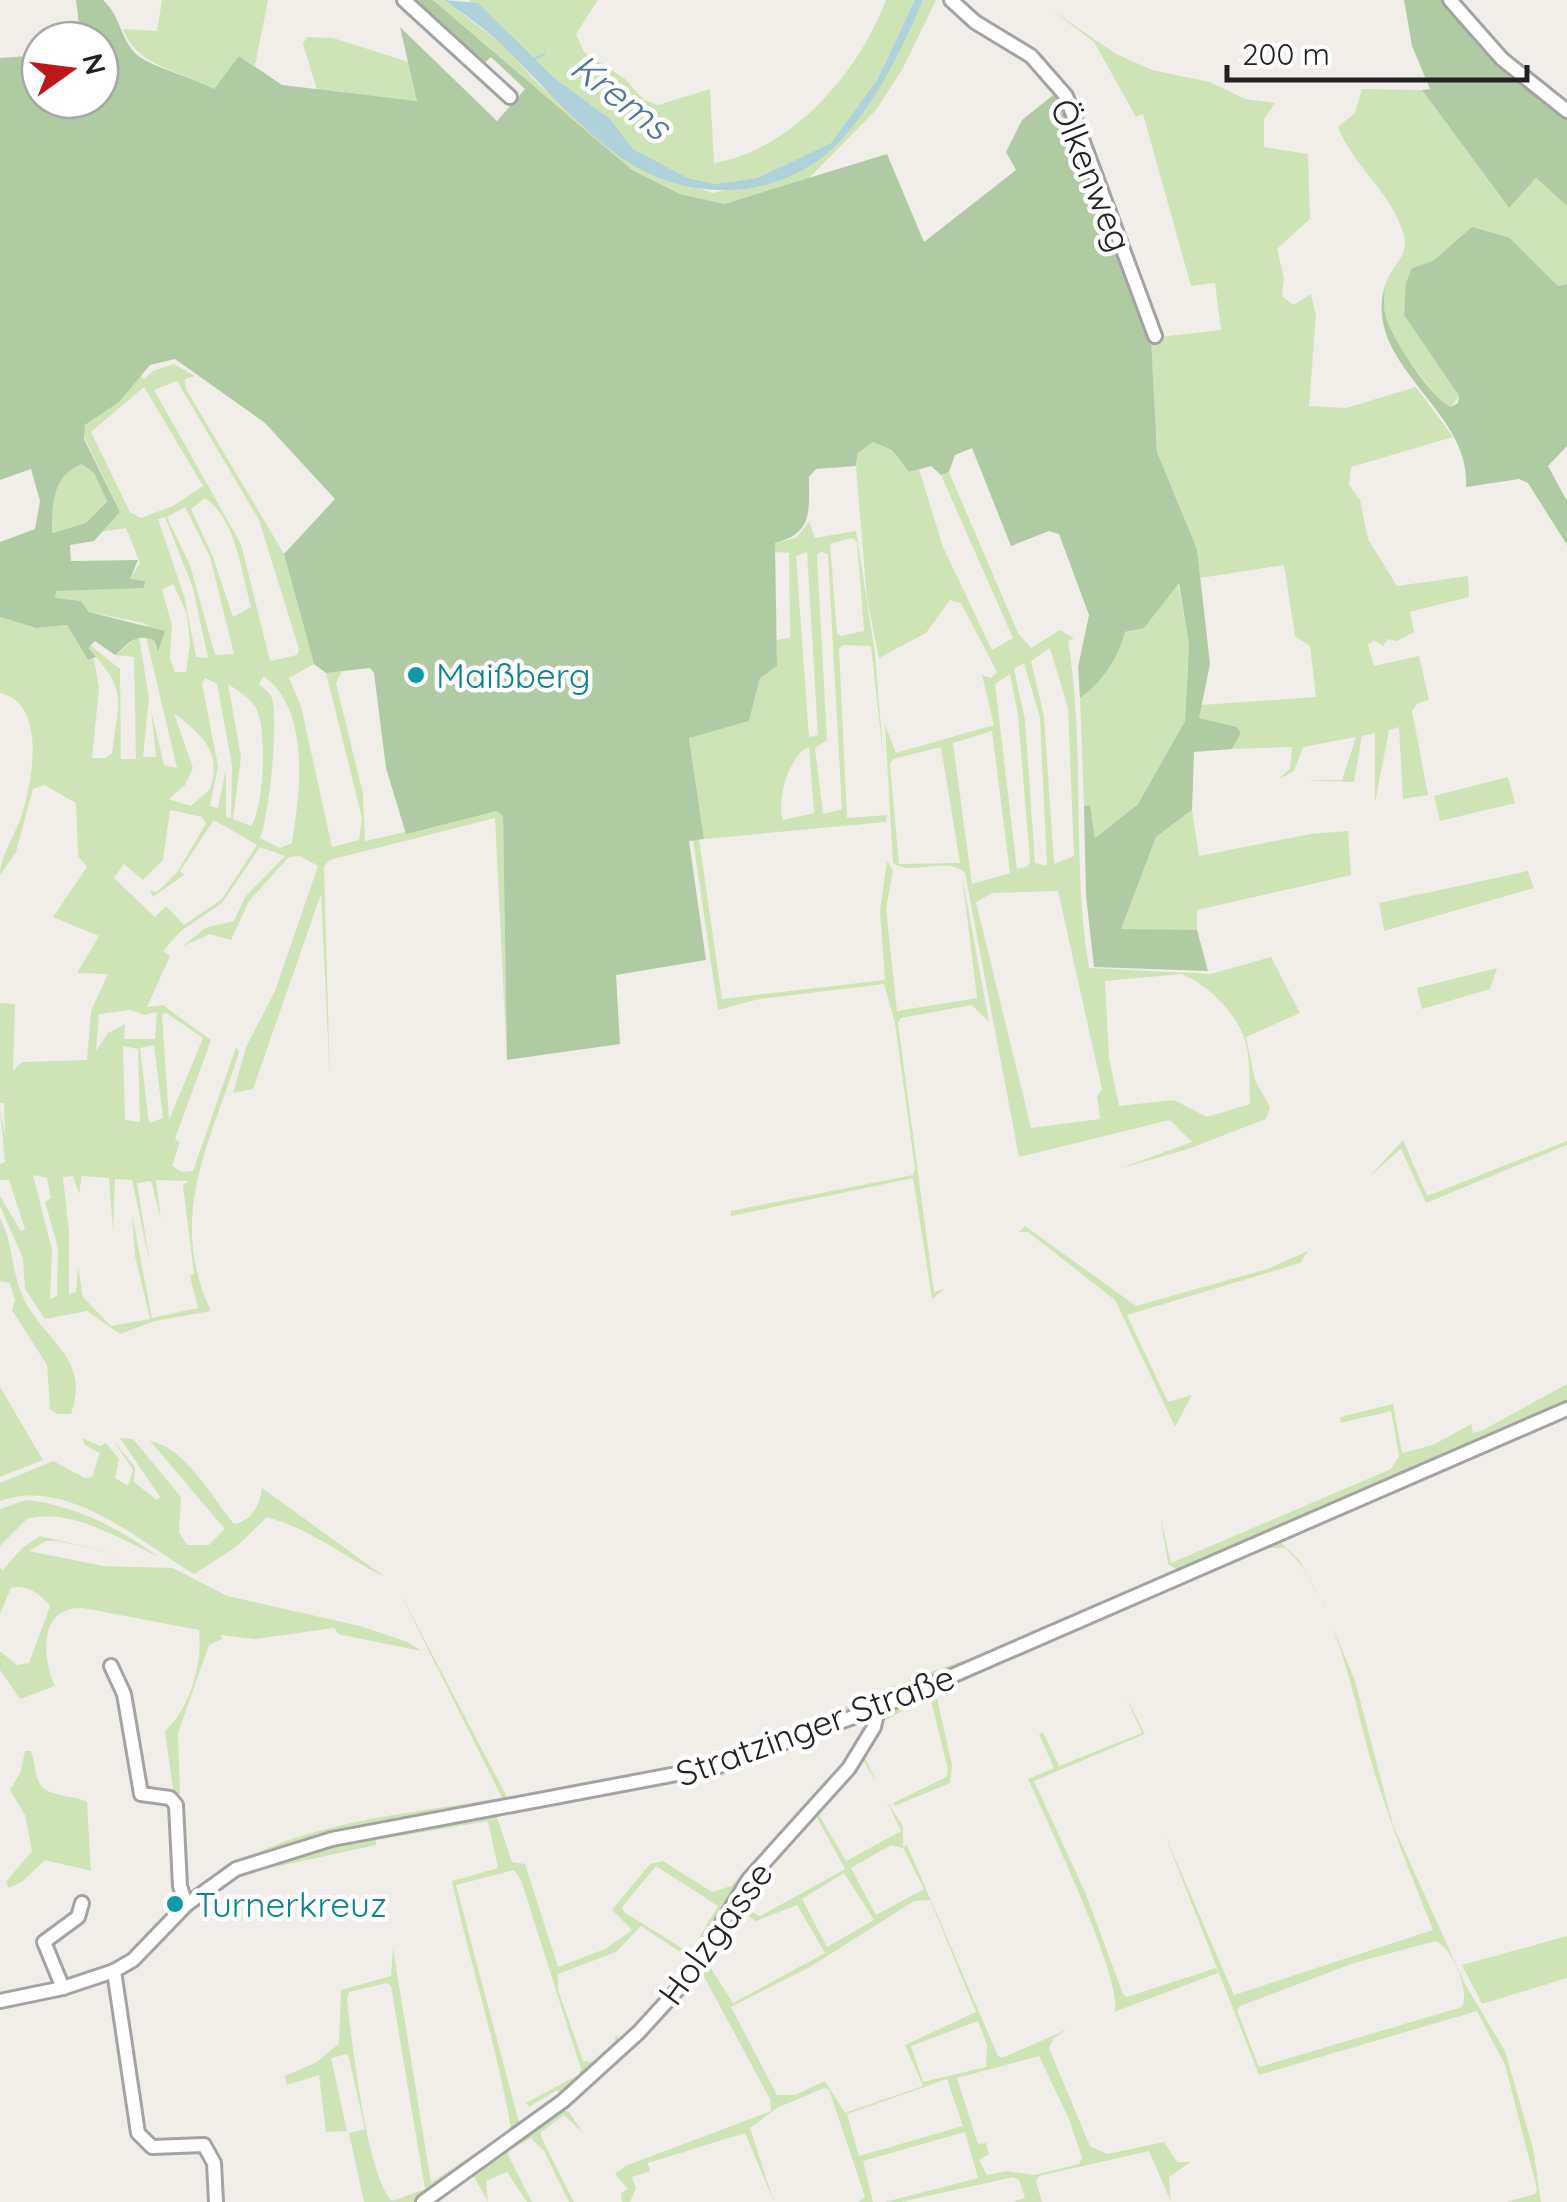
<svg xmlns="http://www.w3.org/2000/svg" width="1567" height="2202" font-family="Quicksand,sans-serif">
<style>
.grass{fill:#cee4b6;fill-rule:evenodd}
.forest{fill:#b0cba3;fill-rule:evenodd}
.water{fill:#afd1d9}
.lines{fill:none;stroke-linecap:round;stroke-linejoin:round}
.stream{stroke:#afd1d9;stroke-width:2.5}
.minor-casing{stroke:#a3a3a3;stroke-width:18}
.minor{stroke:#fff;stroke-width:12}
.culture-dot{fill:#0f9aa8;stroke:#fff;stroke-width:4}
.labels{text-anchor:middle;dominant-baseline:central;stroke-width:9;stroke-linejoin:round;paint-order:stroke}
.street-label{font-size:35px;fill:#222;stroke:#fff}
.culture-label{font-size:35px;fill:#0d838f;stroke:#fff;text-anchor:start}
.water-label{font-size:38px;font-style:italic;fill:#507799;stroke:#fff}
</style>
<rect width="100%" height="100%" fill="#f1eee9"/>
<g class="grass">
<path d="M162 0H268L255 66 239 56 214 89C182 71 136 67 123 29L157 31Z"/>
<path d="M433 0H444L502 44 539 85 632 164 712 193 785 176 844 136 923 0H936L903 68 876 110 808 179 724 204 680 194 632 170Z"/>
<path d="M469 0H598L576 34 584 52 625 79 644 100 658 105 710 89 714 163C792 150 859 72 886 0H915L877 80 831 143 757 178 715 184 688 178 633 149 610 119 552 76Z"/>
<path d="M1049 8 1116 54 1152 70 1210 82 1245 99 1275 103 1264 119V147L1308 154 1310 219 1277 249 1284 278 1282 296 1293 305 1311 294 1316 316 1309 406 1346 408 1416 387 1453 437 1351 467 1349 485 1360 500 1368 539 1397 586 1468 576 1469 597 1410 612 1414 632 1397 641 1388 639 1383 646 1374 640 1368 645 1374 666 1419 656 1429 700 1418 703 1412 711 1428 795 1403 799 1399 727 1389 730 1375 803V733L1362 736 1354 782 1303 780H1342L1356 737 1303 747 1294 771 1278 780 1290 768 1292 747 1232 749 1241 733 1237 727 1198 718 1201 705 1316 697 1310 646 1295 636 1284 565 1200 578 1197 549 1157 452 1151 338 1221 330 1215 283 1191 286 1143 114 1136 117 1094 42Z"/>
<path d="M307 37 333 38 409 62 418 101 317 90 303 44Z"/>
<path d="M1362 89 1422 90 1508 207 1536 178 1567 206V284L1558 286 1510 238 1404 315 1459 396 1451 407 1442 403C1418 371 1370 323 1387 280 1395 261 1410 256 1403 232 1390 191 1353 166 1338 127L1355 113Z"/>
<path d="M174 364 195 376 185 379 186 389 284 554 314 664 289 678 301 706 332 847 359 840 362 818 326 673 342 671 336 683 363 794 365 841 497 811 503 815 507 1060 495 818 330 860 324 866 330 1081 321 894 253 1089 233 1093 246 1047 275 991 318 866 300 856 289 857 249 901 231 940 210 934 183 946 205 928 234 921 245 897 285 856 260 847 222 903 181 931 163 951 170 956 147 1007 163 1005 211 1040 175 1139 180 1142 172 1166 182 1172 193 1171 236 1047 239 1052C211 1143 166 1215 211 1311L155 1321 120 1334 87 1311 45 1319 25 1289 23 1258 0 1206V1196L21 1231 25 1229 9 1180H0V1164L5 1162 0 1109 5 1136 4 1103H0V1003L15 1004 13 1071 22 1062 87 1060 91 1011 108 974 77 973 99 936 53 917 87 867 78 856 76 803 44 785 33 789 16 852 0 875C0 857 15 835 21 817 32 783 48 704 0 693V617L36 628 67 625 88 660 94 659 99 688 92 758H105L112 753C119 698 128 689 87 648L90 645 120 669 121 759H136L134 657 115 655 139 636 149 699 143 757H156L151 710 164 765 177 768 146 637 154 640 156 650 157 633 143 623 89 612 81 601 55 599V591L130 579 140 563 126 528 101 532 120 512 82 432 90 419 119 402 139 375 144 379 153 371ZM177 381 259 520 299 649 297 655 270 661 241 544 154 390ZM144 387 203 486 173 506 141 518 130 512 91 432ZM205 498C236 519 242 574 251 607L233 617 213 557 191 509ZM185 507 210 557 234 654 215 655 190 565 167 517ZM165 517 193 588 208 658 196 657 185 599 158 519ZM173 584 187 614 190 644 186 672H175L170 658 172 625 162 590ZM264 676C311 712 300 792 292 843L280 848 260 838C269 817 280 714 271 696 268 691 263 688 259 684ZM205 678 217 684 232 765 231 818 226 817V769L218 808 210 806 218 766 202 684ZM228 684C238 691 252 699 257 710 267 734 264 806 251 826L233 819 241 757ZM174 713C200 734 223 750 210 789L191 806 169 799 185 785 193 768ZM170 810 202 817 206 823 178 871 157 892 150 891 153 897 184 875 180 871 214 820 257 845 222 899 184 925 166 906 155 917 114 878 124 864 143 880 163 860ZM130 1010 144 1015 157 1012 155 1039H124L125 1024 108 1033 96 1051 99 1014ZM166 1013 203 1038 169 1120 162 1014ZM154 1045 163 1118 149 1123 140 1048ZM123 1046 138 1049 140 1122 125 1120ZM33 1175 47 1178 51 1198 45 1202 58 1248 57 1296 50 1299 52 1250ZM73 1176 79 1194 82 1176 109 1178 113 1232 115 1179 132 1180 150 1264 137 1183 151 1181 161 1220 156 1180 189 1181 183 1185 194 1274 190 1276 198 1308 152 1318 132 1214 135 1256 150 1319 111 1326 83 1297 78 1267 76 1292 69 1294V1232L63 1177Z"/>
<path d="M873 442 892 450 909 472 919 469 943 547 992 650 1013 638 941 475 949 472 1018 633 1031 648 1060 630 1074 638 1068 641C1086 749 1071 860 1089 968L1211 974 1271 957 1300 1013 1246 1037 1255 1080 1270 1107 1266 1119 1185 1150 1118 1169 1192 1142 1170 1120 1019 1157 965 873C946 855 914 877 893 863L885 725 896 753 994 725 982 675 991 678 997 672 961 603 950 600 926 633 879 658 867 599 856 466 858 453ZM1050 648 1068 708 1074 856 1054 864 1044 716 1031 661ZM1024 663 1040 718 1047 866 1035 863 1025 720 1014 669ZM1010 674 1018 714 1030 862 1027 867 1017 869 995 684ZM992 731 1010 873 972 884 953 743ZM941 747 960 863 899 864 890 764 893 759ZM1058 891 1102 1089 1097 1096 1100 1119 1031 1128 976 902 992 893ZM1181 974C1206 983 1238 1014 1245 1041 1251 1060 1249 1084 1250 1104L1207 1117 1174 1100 1119 1106 1109 1058 1105 981Z"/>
<path d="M82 464 94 473 107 500 86 523 51 533C53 506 51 474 82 464Z"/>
<path d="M809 522 815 538 856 531 875 654 884 764 871 646 843 645 839 649 847 818 887 815 886 822 704 839 689 737 749 721 760 677 777 666 776 640 790 638 789 553 775 552V543L796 538ZM852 538 857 542 864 631 841 636 837 633 830 544ZM822 551 828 555 842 809 823 814 815 748 827 740 817 555ZM807 552 818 735 809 737 796 556ZM809 747 814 813 783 820C776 800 789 755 809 747Z"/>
<path d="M1178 582 1189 645 1185 721 1138 804 1095 838 1090 805 1084 806 1080 698C1102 683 1119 657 1125 632L1144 628Z"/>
<path d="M1508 777 1515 803 1440 821 1434 796Z"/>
<path d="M1192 810 1199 856 1310 834 1348 831 1351 875 1197 910V930H1120L1156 837Z"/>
<path d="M699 839 722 999 885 980 880 911 887 861 893 870 886 909 897 1011 977 998 962 875 989 1022 972 1005 901 1018 898 1023 934 1292 945 1289 932 1299 913 1178 731 1216V1211L913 1175 915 1169 895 1023 884 984 759 999 718 1010 693 840Z"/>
<path d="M1528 871 1534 888 1384 931 1379 903Z"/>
<path d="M1497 968 1490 989 1422 1009 1417 988Z"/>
<path d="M1403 1140 1427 1196 1567 1141V1145L1426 1203 1401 1149 1370 1176Z"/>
<path d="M0 1218C13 1243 11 1267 21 1292 40 1341 92 1354 71 1414H57L50 1409 47 1365 12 1310 15 1301 10 1283 0 1281Z"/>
<path d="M1025 1226 1136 1306 1267 1269 1308 1251 1300 1263 1127 1315 1168 1402 1192 1395 1175 1427 1115 1300 1028 1232H1019Z"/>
<path d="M1567 1384V1404L1177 1570 1168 1564 1160 1515 1171 1563 1391 1469 1399 1456 1391 1411 1341 1423 1340 1417 1393 1404 1402 1453 1433 1445 1471 1424 1473 1433 1481 1431Z"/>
<path d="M0 1387 43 1460 0 1477Z"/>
<path d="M82 1438 100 1446 106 1443 119 1459 115 1478 128 1486 133 1470 113 1440 135 1467 134 1482 157 1500 160 1497 120 1438 133 1439 181 1497 179 1532 187 1545H209L225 1529 150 1441C186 1448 211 1496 234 1524 252 1521 260 1505 262 1488L385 1577C342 1556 313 1530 267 1517L236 1547 194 1574C140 1542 68 1476 0 1501V1483L53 1461 85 1478 92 1477 100 1453 85 1445Z"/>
<path d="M26 1500C72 1504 122 1529 158 1557 122 1539 68 1507 27 1519L0 1546V1509Z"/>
<path d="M40 1536 134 1558 58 1541H46L29 1551 103 1566 173 1568 227 1596 360 1626 408 1642 421 1651 338 1634 334 1628 255 1639 221 1635 222 1639 209 1645 178 1733 180 1794H170L173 1789 165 1731C190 1709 203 1662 199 1630L83 1608C38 1606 42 1658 55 1686L20 1699 0 1670V1651L17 1665 29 1663 50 1606C41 1594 26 1584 11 1588L0 1614V1568L3 1570 22 1548Z"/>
<path d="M1277 1539 1299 1560 1323 1603 1355 1681 1393 1825 1465 1984 1505 2051 1533 2148 1541 2202H1506L1535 2194 1537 2189 1505 2065 1477 2011 1259 2075 1164 1833 1234 1995 1433 1930C1413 1880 1393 1831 1377 1780 1355 1713 1339 1597 1285 1548H1270L1093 1618ZM1436 1941C1453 1950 1470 1989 1462 2007L1259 2067 1237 2010 1240 2006 1354 1963Z"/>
<path d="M398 1589 507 1797 683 1767 761 1742 916 1677 994 1650 875 1704 718 1763 504 1802Z"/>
<path d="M1085 1625 936 1694 952 1765 950 1783 895 1806 893 1803 946 1777 948 1770 930 1696 880 1723 889 1711Z"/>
<path d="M1125 1695 1145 1734 1034 1781 1085 1892 1123 1994 1127 1997 1216 1968 1218 1973 1114 2012C1127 1987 1043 1813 1028 1779L1054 1768 1039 1734 1043 1732 1059 1766 1142 1733Z"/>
<path d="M865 1717 872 1718 721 1773 497 1817 512 1862 525 1864 558 1967 605 1949 632 1930 612 1910 650 1864 663 1861 712 1892 731 1886 810 1803 747 1877 695 1962 641 1926 616 1952 558 1974V1990L583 2061 593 2062 615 2041 616 2034 622 2044 563 2098 557 2090 529 2107 526 2103 578 2075 581 2069 521 1880 514 1870 456 1885 521 2130 446 2187 416 2202H364L349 2133 365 2129 348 2054 331 2058 347 2131 326 2132 319 2075 287 2085 285 2076 315 2063 339 2044 341 1990 391 1976 393 1948 431 2183 511 2129C497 2046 470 1964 452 1881L498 1868 488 1821 376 1840V1845L265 1869 263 1864 333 1843 685 1779ZM656 1866 718 1906 690 1953 624 1912 622 1907ZM387 1983 391 1986 425 2189 392 2201C366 2173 352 2041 347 1999L349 1992Z"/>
<path d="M25 1751H31C35 1761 35 1776 40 1784 47 1797 75 1795 87 1802L91 1871 45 1860 23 1881 9 1888 6 1882 32 1851 25 1815 10 1790 21 1771Z"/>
<path d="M863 1753 877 1784 862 1758 818 1813 846 1861 901 1831 886 1800 903 1826V1847L907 1845 998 2056 1002 2058 1068 2029 1054 2038 1049 2048 1090 2146 1107 2154 1164 2142 1177 2162H1191L1169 2177 1171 2202 1149 2151 1039 2176 1036 2181 1042 2202H1012L1025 2198 1019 2180 1013 2177 901 2202H885L978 2178 965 2132 863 2161 873 2202H859L865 2197 829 2090 824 2088 777 2108 750 2128 774 2202 745 2133 648 2163 650 2171 632 2177 636 2188 630 2202H622L621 2193 628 2189 615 2174 625 2166 771 2111 770 2099 702 1973 705 1959 733 2003 825 1953 797 1905 756 1921 732 1906ZM816 1816 845 1869 760 1916 742 1907 740 1902ZM891 1845 903 1848 924 1889 876 1915 851 1868ZM844 1873 874 1920 827 1947 802 1899ZM930 1900 976 2012 905 2045 923 2086 845 2113 825 2081 795 2095H777L731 2007 810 1967 914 1901ZM978 2021 987 2045 986 2067 923 2082 911 2046ZM1039 2056 1069 2119 1082 2158 1079 2164 1034 2175 1007 2171 987 2175 979 2160 989 2154 986 2143 978 2144 957 2078ZM947 2079 963 2126 859 2156 847 2114Z"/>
<path d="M494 1799 491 1804 331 1834 235 1864C311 1821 409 1814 494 1799Z"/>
<path d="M1567 1936V1978L1482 2004 1462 1965Z"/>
<path d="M558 2109 569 2112 583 2133 564 2115 541 2132V2137L574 2202H569L544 2151 531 2138 509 2150 508 2155 532 2202H527L507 2172 486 2181 488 2202 472 2173Z"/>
</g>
<g class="forest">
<path d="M76 0H103C120 15 120 37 135 53 147 66 195 78 214 89L239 56 282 85 417 101 400 27 497 121 525 89 491 57 481 66 411 0H433L632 170 680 194 724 204 887 154 924 242 1016 170 1006 152 1022 120 1057 92 1151 338 1157 452 1197 549 1210 664 1199 718 1237 727 1241 733 1232 749 1194 752 1192 810 1156 837 1121 929 1197 930 1208 971 1094 967 1086 896 1084 806 1090 805 1095 838 1138 804 1185 721 1189 645 1179 583 1144 628 1125 632C1119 657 1102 683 1080 698L1078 667 1089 615 1059 534 1049 531 1011 546 972 448 955 455 949 472 941 475 931 466 909 472 892 450 873 442 858 453 856 466 816 469 809 477C809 512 813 533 775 543L777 666 760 678 749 721 689 738 704 839 689 841 706 960 616 975 620 1044 507 1060 503 816 497 811 406 834 386 768 374 673 370 668 326 673 314 664 284 554 335 499 265 423 175 359 150 365 119 402 85 425 84 439 120 512 94 541 70 545 71 561 138 560 130 579 145 581 144 588 56 591 55 598 81 601 89 612 165 631 158 651 154 640C135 633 129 643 115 655L95 641 88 648 96 657 88 660 67 625 36 628 0 617V542L35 529 40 501 31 469 0 480V58L40 55V100H100V40H81ZM82 464 94 473 107 501 86 523 52 533C52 506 52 475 82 464Z"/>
<path d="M1404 0H1446L1567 116V206L1536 178 1509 208 1422 90 1430 89 1412 46Z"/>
<path d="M1472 227 1510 238 1558 286 1567 284V446L1548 466 1567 501V545L1528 483 1519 479 1466 487C1472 409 1361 366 1385 285 1384 296 1383 307 1386 317 1392 339 1431 398 1451 407L1458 403 1459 396 1404 315 1406 283 1412 268 1433 261Z"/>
</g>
<path class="water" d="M444 0 478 3 552 76 610 119 633 149 688 178 715 184 757 178 831 143 877 80 915 0H923C903 47 877 100 843 138 789 198 700 205 633 165 585 136 544 86 504 47 487 29 464 15 444 0Z"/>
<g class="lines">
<path class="stream" d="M532 60 544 54"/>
<defs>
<g id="minor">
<path d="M404 0 510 97"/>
<path d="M951 0 975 22 1031 56 1066 96 1155 336"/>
<path d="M1450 0 1502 59 1567 111"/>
<path d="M111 1666 124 1694 141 1794 170 1798 176 1805 180 1886 186 1905"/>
<path d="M114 1971 138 2133 152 2147 204 2145 214 2163 216 2202"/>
<path d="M63 1988 44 1942 78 1917 82 1903"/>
<path d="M0 2001 63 1988 114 1971 133 1960 186 1905 236 1869 332 1839 719 1766 878 1708 1567 1409"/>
<path d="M423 2202 563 2101 639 2032 689 1977 749 1879 849 1768 874 1727 878 1708"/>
</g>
</defs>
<use href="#minor" class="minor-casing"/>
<use href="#minor" class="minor"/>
</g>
<g class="culture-dot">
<circle cx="416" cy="675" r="10"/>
<circle cx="175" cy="1904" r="10"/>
</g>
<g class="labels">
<g class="street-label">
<text transform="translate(1092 175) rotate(68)">Ölkenweg</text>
<text transform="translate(815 1725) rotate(-20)">Stratzinger Straße</text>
<text transform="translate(715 1933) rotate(-54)">Holzgasse</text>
</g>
<g class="culture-label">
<text x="436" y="675">Maißberg</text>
<text x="195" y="1904">Turnerkreuz</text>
</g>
<g class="water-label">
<text transform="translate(621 96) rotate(38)">Krems</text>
</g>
</g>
<g transform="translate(70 70) rotate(76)"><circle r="48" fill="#ffffff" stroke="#a7a7a7" stroke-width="2.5"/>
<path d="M0-8L18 38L0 25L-18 38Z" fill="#bc171b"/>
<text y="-15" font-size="28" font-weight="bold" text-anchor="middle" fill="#222222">N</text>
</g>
<path d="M1227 65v15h300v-15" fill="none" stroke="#222222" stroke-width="5"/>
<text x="1242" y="65" font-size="30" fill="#222222" stroke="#ffffff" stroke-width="8" paint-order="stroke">200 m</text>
</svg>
